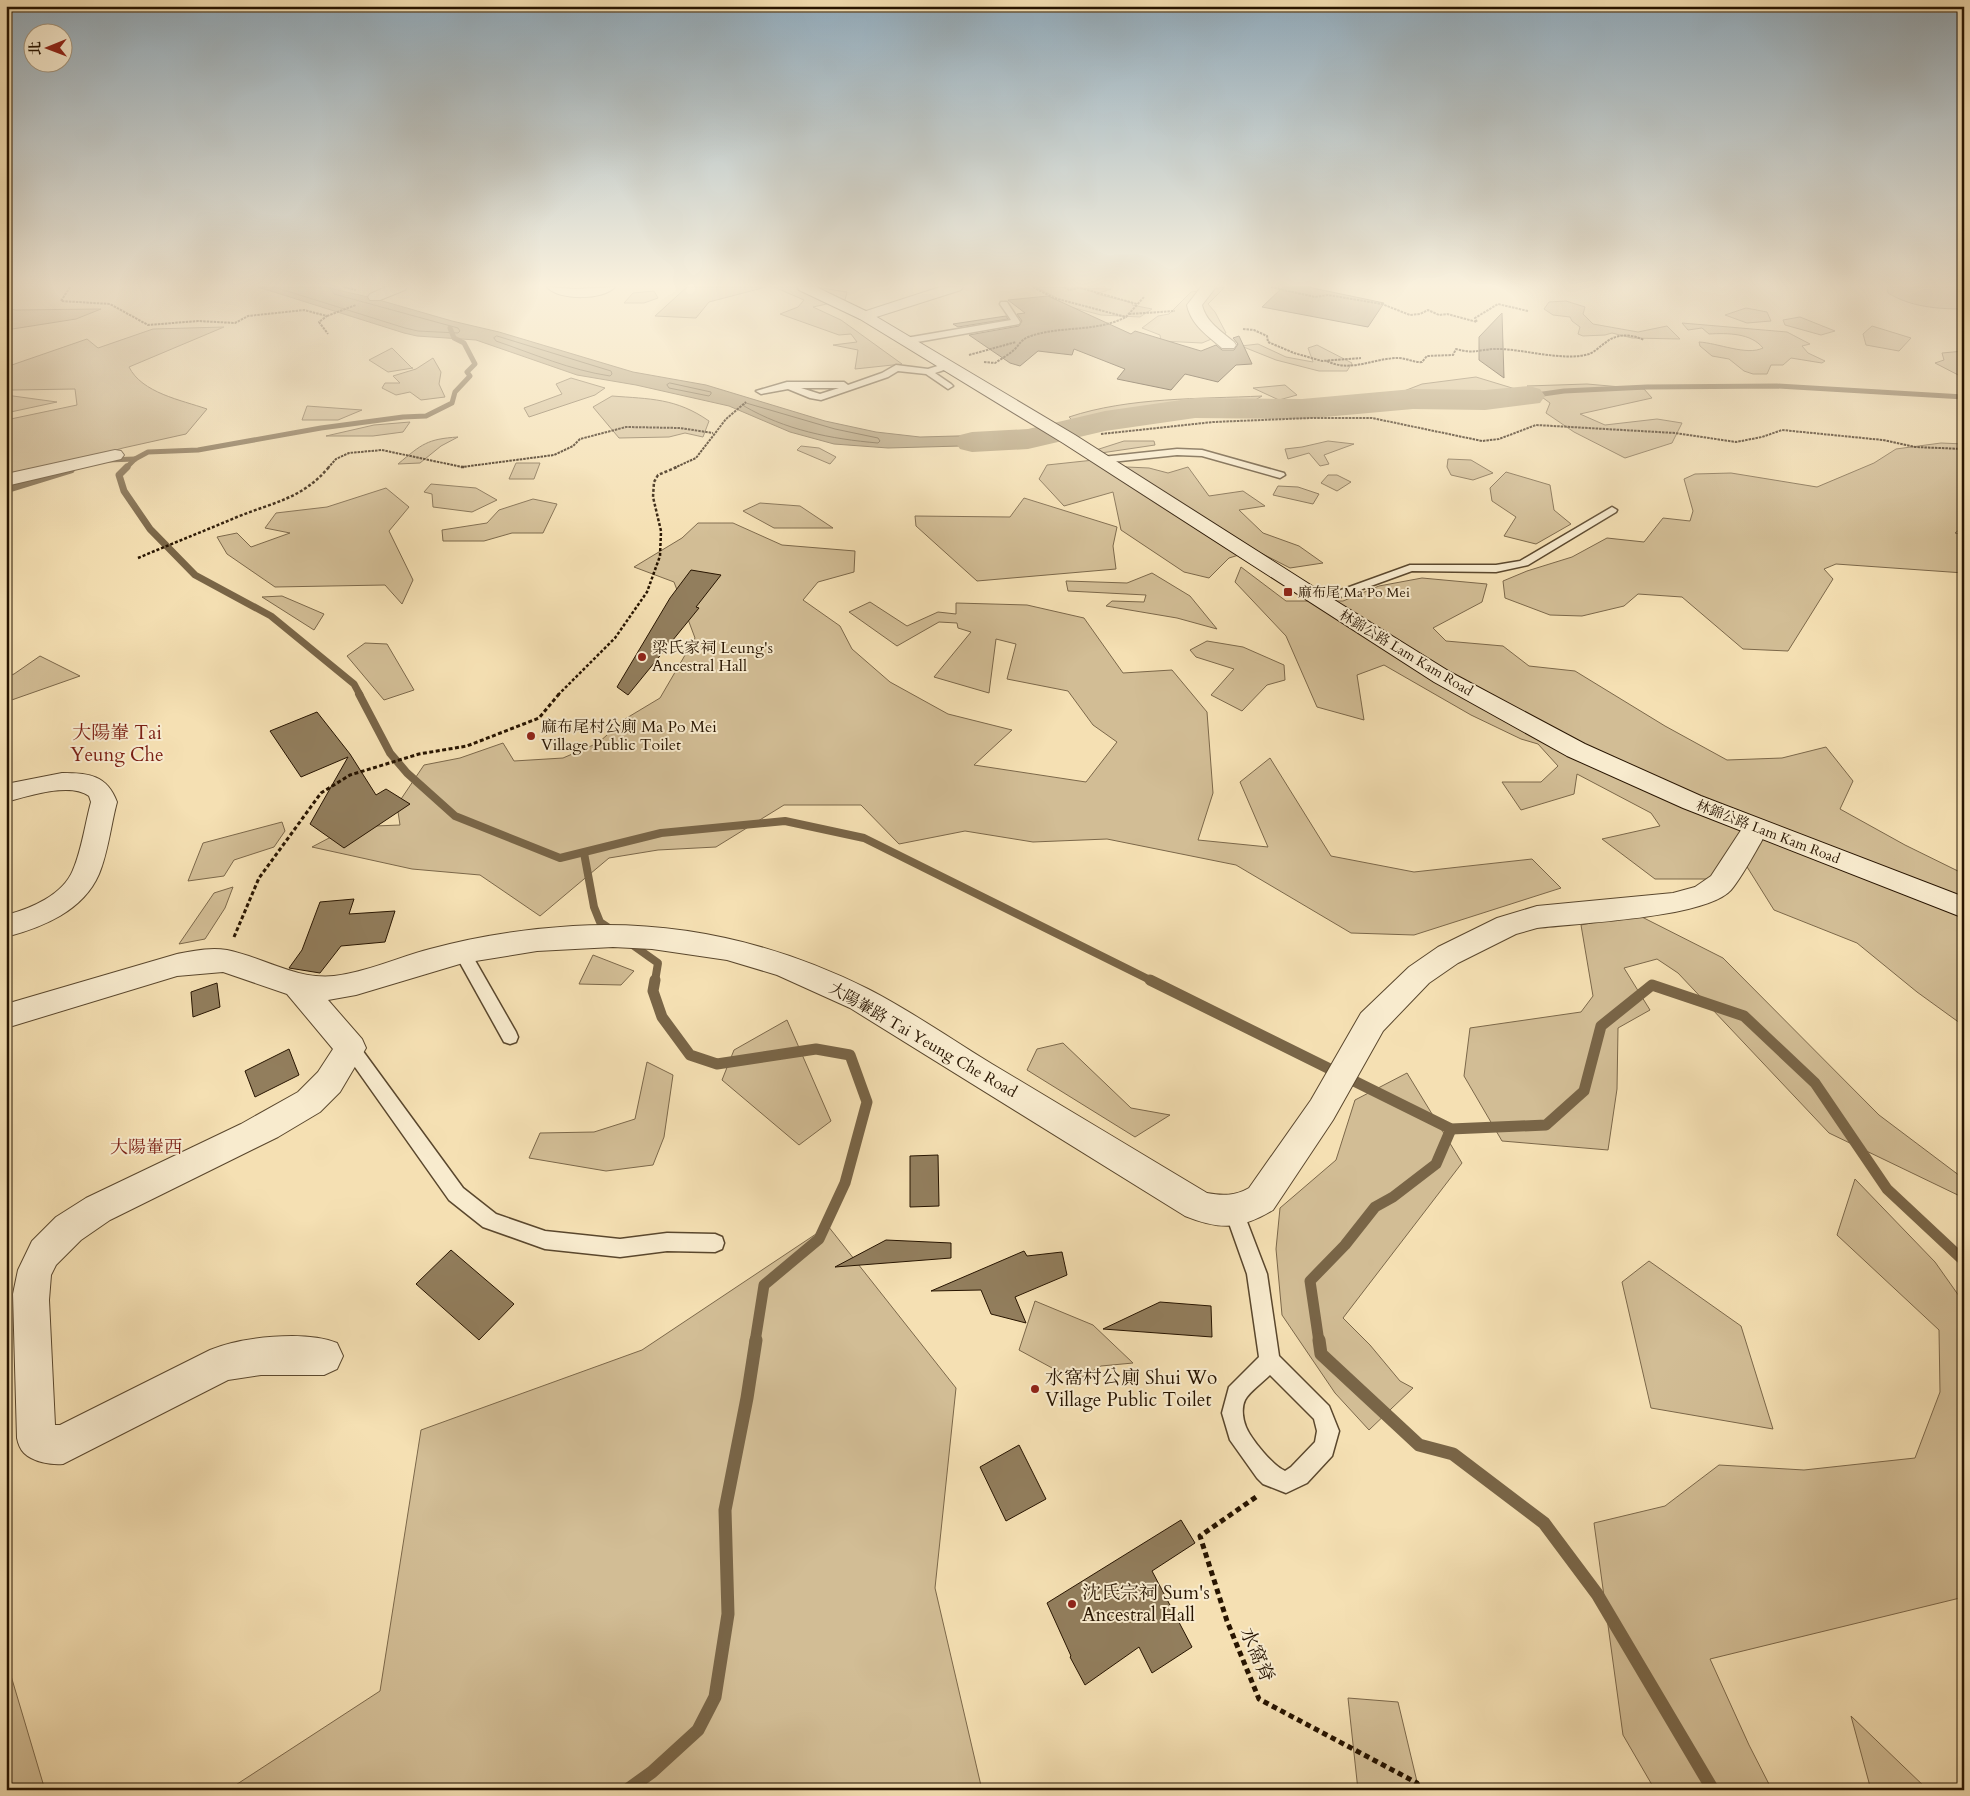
<svg xmlns="http://www.w3.org/2000/svg" width="1970" height="1796" font-family="Cardo,'Noto Serif TC',serif">
<style>
.green{fill:#d2bd95;stroke:#7c684a}
.water{fill:#af9b76;stroke:#796547}
.lines{fill:none;stroke-linecap:round;stroke-linejoin:round}
.shore{stroke:#6b583b;stroke-width:1}
.stream-far4{stroke:#796547;stroke-width:5}
.stream-far3{stroke:#796547;stroke-width:7}
.stream-far2{stroke:#796547;stroke-width:8}
.stream-far1{stroke:#796547;stroke-width:11}
.stream{stroke:#796547;stroke-width:13}
.river{fill:#af9b76;fill-rule:evenodd}
.building{fill:#927e5d;stroke:#271400}
.service-casing{stroke:#5a472d;stroke-width:3}
.minor-casing{stroke:#5a472d;stroke-width:2}
.secondary-casing{stroke:#271400;stroke-width:2}
.path-far3{stroke:#271400;stroke-width:2;stroke-dasharray:2.5 1;stroke-linecap:butt}
.path-far2{stroke:#271400;stroke-width:2.5;stroke-dasharray:3 2;stroke-linecap:butt}
.path-far1{stroke:#271400;stroke-width:3;stroke-dasharray:4 2.5;stroke-linecap:butt}
.path{stroke:#271400;stroke-width:5;stroke-dasharray:5.5 4;stroke-linecap:butt}
.service{fill:#f8ebce;fill-rule:evenodd}
.minor{fill:#f8ebce;fill-rule:evenodd}
.secondary{fill:#f8ebce;fill-rule:evenodd}
.poi-dot{fill:#8f2418;stroke:#f8ebce;stroke-width:2}
.labels{text-anchor:middle;dominant-baseline:central;stroke-width:4;stroke-linejoin:round;paint-order:stroke}
.far-poi-label{font-size:14px;fill:#271400;stroke:#f8ebce;text-anchor:start}
.far-street-label{font-size:14px;fill:#271400;stroke:#f8ebce}
.poi-label{font-size:16px;fill:#271400;stroke:#f8ebce;text-anchor:start}
.street-label{font-size:16px;fill:#271400;stroke:#f8ebce}
.neighbourhood-label{font-size:18px;fill:#7a1f14;stroke:#f8ebce}
.quarter-label{font-size:19px;fill:#7a1f14;stroke:#f8ebce}
.near-poi-label{font-size:19px;fill:#271400;stroke:#f8ebce;text-anchor:start}
.near-street-label{font-size:19px;fill:#271400;stroke:#f8ebce}
</style>
<rect width="100%" height="100%" fill="#f5e0b3"/>
<filter id="stains"><feTurbulence type="fractalNoise" baseFrequency=".004" numOctaves="4"/><feColorMatrix values="0 0 0 0 .2 0 0 0 0 .09 0 0 0 0 .02 0 0 0 .5 -.17"/></filter>
<radialGradient id="worn" r=".72"><stop offset=".6" stop-color="#630" stop-opacity="0"/><stop offset="1" stop-color="#630" stop-opacity=".3"/></radialGradient>
<g class="green">
<path d="M687 287H766L709 302 696 318 655 316Z"/>
<path d="M774 287H815L847 292 845 300 813 307 841 320 902 364 855 369 858 350 833 345 857 342 851 334 839 335 780 314 798 307 804 300Z"/>
<path d="M1036 287 1111 289 1096 294 1133 303 1132 305 1152 309 1140 317 1101 315 1052 302 1057 298Z"/>
<path d="M1225 287 1208 304 1215 312 1226 333 1202 343 1161 341 1160 335 1142 328 1158 316 1169 314 1191 292Z"/>
<path d="M1887 287H1964V309C1937 309 1911 307 1888 293Z"/>
<path d="M654 291 658 298 644 303H624L633 293Z"/>
<path d="M1566 301 1585 307 1583 314 1593 324 1638 332 1667 326 1680 339 1632 338 1612 333 1605 335 1583 336 1578 334 1580 327 1572 321 1570 317 1553 315 1544 309 1549 302Z"/>
<path d="M6 307 15 310 101 309 76 319 6 330Z"/>
<path d="M1746 308 1767 312 1771 321 1747 323 1725 315Z"/>
<path d="M1800 317 1835 331 1821 335 1785 325 1783 320Z"/>
<path d="M1682 323 1787 332 1810 344 1802 346 1808 353 1825 361 1822 363 1791 358 1783 365H1771L1767 374H1753L1744 371 1729 359 1712 356 1700 346 1699 342C1718 343 1747 356 1763 348 1751 333 1728 333 1709 334L1702 328 1688 330Z"/>
<path d="M1872 326 1911 338 1899 351 1866 345 1863 334Z"/>
<path d="M224 327 129 367C142 393 181 400 207 409L186 434 123 448 6 480V420L77 405 75 389 13 390 6 388V367L87 339 98 348 153 329Z"/>
<path d="M1258 344 1286 357 1313 362 1308 348 1317 345 1352 363 1347 371H1319L1276 360 1241 346Z"/>
<path d="M392 348 412 368H413L388 372 369 360Z"/>
<path d="M1964 351V378L1935 363 1944 360 1942 353Z"/>
<path d="M433 358 441 372 439 384 445 397 421 400 410 392 396 395 382 388 385 383H400L393 376 416 369Z"/>
<path d="M1476 377 1522 391 1445 397 1411 396 1404 391 1422 384Z"/>
<path d="M571 378 605 388 595 395 529 417 524 408 562 394 556 384Z"/>
<path d="M1587 384 1644 389 1652 398 1580 414 1605 425 1657 419 1682 423 1672 443 1625 458 1574 432 1546 413 1550 403 1527 386Z"/>
<path d="M1285 385 1297 395 1279 400 1253 388Z"/>
<path d="M6 394 13 396 57 402 6 413Z"/>
<path d="M612 396C650 399 676 398 709 421L703 437 685 433 669 437 619 438 593 407Z"/>
<path d="M1262 396 1252 402 1213 401 1074 422 1069 417C1129 397 1200 399 1262 396Z"/>
<path d="M307 406 362 410 338 420H302Z"/>
<path d="M410 422 403 432 373 436H326L374 425Z"/>
<path d="M458 437 441 446 420 463 398 464C422 444 427 439 458 437Z"/>
<path d="M1124 441H1154L1155 445 1101 453 1096 450Z"/>
<path d="M1328 441 1354 444 1324 455 1329 464 1320 466 1309 453 1288 459 1285 449 1302 447Z"/>
<path d="M1941 443 1964 444V526L1955 533 1964 534V573L1836 564 1824 569 1833 579 1788 651 1743 649 1682 597 1638 594 1624 606 1582 616 1550 615 1505 598 1503 581 1527 571 1572 557 1607 538 1644 542 1663 518 1690 521 1693 511 1684 479 1695 474 1731 473 1817 487 1874 463 1896 449Z"/>
<path d="M801 446 819 448 836 457 830 464 797 450Z"/>
<path d="M1448 459 1471 460 1493 473 1473 480 1451 475 1447 467Z"/>
<path d="M1094 460 1127 467 1149 468 1168 473 1188 467 1209 496 1243 491 1265 506 1239 510 1263 533 1299 546 1323 563 1290 568 1255 550 1229 558 1209 578 1184 572 1121 530 1113 492 1064 506 1039 479 1047 465Z"/>
<path d="M516 463H540L534 479H509Z"/>
<path d="M1506 472 1550 485 1554 510 1571 524 1536 544 1504 536 1516 517 1492 501 1490 488Z"/>
<path d="M1328 475H1337L1351 482 1337 491 1321 483Z"/>
<path d="M431 484 476 488 497 500 472 512 433 507 432 494 424 492Z"/>
<path d="M1278 486 1298 487 1319 494 1313 504 1273 495Z"/>
<path d="M386 488 409 507 389 531 413 580 402 604 385 585 275 587 227 554 217 537 237 533 251 547 290 533 265 528 276 513 327 507Z"/>
<path d="M1024 498 1117 527 1113 546 1116 569 977 581 916 526 915 516 1010 517Z"/>
<path d="M533 499 557 504 543 533H512L484 541H443L442 530 487 523 499 510Z"/>
<path d="M760 503 800 506 833 528H774L743 511Z"/>
<path d="M698 523H733L782 545 855 551 854 572 818 582 803 600 840 626 852 649 890 682 948 714 1012 730 974 765 1086 782 1117 742 1093 725 1068 691 1007 679 1016 644 996 639 989 693 934 677 971 632 958 628 957 623 939 622 897 646 849 612 870 602 907 626 938 612 956 614V603L1027 605 1084 618 1123 673 1172 670 1207 712 1213 793 1198 840 1268 847 1240 782 1270 758 1331 856 1414 872 1532 859 1561 888 1414 935 1351 933 1236 865 1107 839 1033 842 965 831 899 844 861 805H784L716 847 658 850 609 858 540 916 480 875 412 869 312 847 350 827 400 825 397 805 424 765 460 758 503 743 514 761 563 758 598 743 625 719 660 698 695 638 674 582 634 567 682 538Z"/>
<path d="M1241 567 1286 601H1343L1379 586 1422 578 1487 584 1482 602 1433 628 1446 641 1503 646 1529 666 1575 671 1665 726 1727 760 1782 758 1826 747 1853 781 1840 809 1905 845 1964 874V1026L1917 992 1857 943 1774 910 1744 862 1706 879H1655L1602 839 1660 826 1651 813 1577 774 1574 794 1521 810 1502 782H1541L1558 766 1538 744 1521 739 1471 715 1384 665 1357 675 1364 720 1317 707 1286 636 1235 582Z"/>
<path d="M1152 573 1190 596 1217 629 1177 618 1106 606 1112 601 1144 602 1146 595 1068 591 1066 581 1127 583Z"/>
<path d="M282 596 324 614 314 630 262 597Z"/>
<path d="M1207 641 1243 647 1284 665 1285 680 1267 685 1242 711 1211 695 1234 669 1196 657 1190 650Z"/>
<path d="M365 643 387 644 414 690 384 700 347 656Z"/>
<path d="M40 656 80 676 6 702V677L14 674Z"/>
<path d="M282 822 285 831 274 847 234 860 224 876 188 881 203 843Z"/>
<path d="M233 887 225 908 205 939 179 944 214 893Z"/>
<path d="M1636 914 1723 958 1879 1115 1964 1179V1198L1829 1133 1678 973 1657 959 1624 968 1650 1010 1618 1028 1617 1089 1608 1150 1502 1141 1464 1076 1470 1028 1581 1012 1593 996 1581 925Z"/>
<path d="M593 955 634 971 621 985 579 984Z"/>
<path d="M787 1020 831 1121 799 1145 722 1080 734 1050Z"/>
<path d="M1063 1043 1131 1108 1170 1115 1135 1137 1027 1070 1037 1049Z"/>
<path d="M647 1062 673 1075 664 1137 653 1165 606 1171 529 1158 540 1133 594 1132 635 1119Z"/>
<path d="M1407 1073 1462 1163 1343 1318 1370 1345 1400 1381 1413 1388 1369 1430 1335 1393 1282 1315 1276 1249 1280 1208 1336 1160 1355 1100Z"/>
<path d="M1855 1179 1935 1262 1964 1303V1597L1710 1659 1749 1745 1772 1790H1655L1623 1735 1594 1523 1665 1506 1719 1465 1804 1470 1915 1458 1940 1392 1939 1330 1837 1235Z"/>
<path d="M828 1226 956 1388 935 1588 982 1790H228L380 1691 421 1430 642 1350Z"/>
<path d="M1649 1261 1741 1326 1773 1429 1651 1408 1622 1282Z"/>
<path d="M1035 1301 1093 1325 1133 1363 1101 1366 1076 1381 1019 1350Z"/>
<path d="M6 1659 45 1790H6Z"/>
<path d="M1348 1698 1398 1702 1419 1790H1358Z"/>
<path d="M1851 1716 1928 1790H1871Z"/>
</g>
<path class="water" d="M258 287H326L372 298 452 321 499 332 633 372 706 385 825 421 876 432 920 437 1030 434 1042 435 1046 440 1034 444 888 448 834 444 790 432 729 406 636 385 577 375 476 340 417 336 404 333Z"/>
<g class="lines">
<g class="shore">
<path d="M274 287 405 328 418 331 458 333 460 331 458 328 334 294 330 287"/>
<path d="M497 336 611 371 612 374 610 376C570 370 534 354 496 341L494 338Z"/>
<path d="M670 383 711 392V394L709 396 669 388 667 385Z"/>
<path d="M746 403 835 429 878 438 880 441 878 443C831 439 785 430 744 406Z"/>
</g>
<g class="stream-far4">
<path d="M1529 396 1564 391 1647 387 1777 386 1964 397"/>
<path d="M107 460 135 459"/>
<path d="M126 468 135 459 148 452 198 450 321 428 403 417 426 416 452 403 455 392 470 376 467 372 475 364 464 343 454 338 450 328"/>
</g>
<g class="stream-far3">
<path d="M127 467 119 475 124 491 150 529 195 575 271 616 354 684 360 695"/>
<path d="M6 490 71 470"/>
</g>
<g class="stream-far2">
<path d="M359 694 390 753 407 773 455 816 560 858 661 833 785 821 864 838 1152 981"/>
<path d="M584 853 594 907 600 922 615 932"/>
<path d="M627 941 658 963 655 981"/>
</g>
<g class="stream-far1">
<path d="M655 980 653 991 662 1017 690 1055 717 1064 816 1049 850 1055 867 1102 845 1183 819 1239 764 1285 755 1342"/>
<path d="M1150 980 1451 1129 1546 1125 1584 1091 1601 1026 1652 985 1744 1016 1815 1083 1887 1189 1964 1261"/>
<path d="M1319 1342 1310 1281 1345 1245 1375 1207 1393 1197 1436 1164 1451 1129"/>
</g>
<g class="stream">
<path d="M1319 1340 1321 1354 1419 1445 1453 1454 1544 1523 1597 1594 1713 1790"/>
<path d="M627 1790 652 1772 698 1730 715 1697 728 1614 725 1510 747 1398 756 1340"/>
</g>
<path class="river" d="M1529 386 1540 389 1545 396 1540 403 1485 410 1413 409 1302 419 1195 418 1105 431 1028 449 972 452 960 449 955 442 960 435 972 432 1028 429 1105 411 1195 398 1302 399 1413 389 1485 390Z"/>
</g>
<g class="building">
<path d="M1283 287H1308L1384 303 1368 327 1262 307Z"/>
<path d="M1048 296 1131 334 1135 331 1201 351 1216 345 1222 350H1234L1238 344 1233 338 1239 336 1252 364 1236 365 1218 382 1185 374 1171 390 1117 379 1125 369 1074 349 1072 355 1038 351 1020 366 1010 363 969 335 1019 326 1022 321 1017 314 1025 313 1008 300Z"/>
<path d="M1502 313 1504 378 1479 360V337Z"/>
<path d="M1006 316 1008 319 958 327 953 324Z"/>
<path d="M691 570 721 575 696 607 699 608 628 695 617 687 670 598Z"/>
<path d="M317 712 350 754 376 795 386 789 410 804 344 848 310 824 348 757 301 777 270 731Z"/>
<path d="M354 899 349 914 395 911 385 942 341 946 320 973 289 968 302 950 320 902Z"/>
<path d="M217 983 220 1007 193 1017 191 992Z"/>
<path d="M289 1049 299 1075 255 1097 245 1071Z"/>
<path d="M938 1155 939 1206 910 1207V1156Z"/>
<path d="M886 1240 951 1243V1258L835 1267Z"/>
<path d="M451 1250 514 1304 479 1340 416 1284Z"/>
<path d="M1024 1251 1027 1256 1062 1252 1067 1275 1015 1297 1026 1323 991 1314 981 1290 931 1291Z"/>
<path d="M1160 1302 1211 1306 1212 1337 1103 1329Z"/>
<path d="M1019 1445 1046 1499 1006 1521 980 1467Z"/>
<path d="M1181 1520 1195 1543 1152 1571 1192 1647 1152 1673 1139 1647 1085 1685 1070 1657 1071 1656 1047 1603Z"/>
</g>
<g class="lines">
<defs>
<g id="service">
<path d="M1001 302H1007L1020 322 1019 324 906 344 902 341 906 338 1011 320 1000 304Z"/>
<path d="M947 363 950 364V368L935 373 951 384 953 386 948 389 926 374 898 371 888 377 821 400 810 398 788 389 761 394 756 391 787 382H844L848 385 882 373 896 365 928 369ZM801 388H839L820 394Z"/>
<path d="M1177 449 1202 450 1284 473 1285 475 1280 478 1202 456 1177 455 1102 463 1097 460 1102 457Z"/>
<path d="M1612 507 1617 510 1616 512 1528 565 1496 572 1412 571 1324 603H1316L1314 601 1316 599 1410 565H1496L1520 561Z"/>
<path d="M462 946 468 948 516 1032 518 1037 516 1042 510 1044 504 1042 454 952 456 948Z"/>
<path d="M351 1041 357 1043 463 1188 496 1214 545 1231 620 1239 667 1233 715 1234 722 1237 724 1243 722 1249 715 1252 667 1251 620 1257 545 1249 483 1227 449 1200 345 1053 343 1048 345 1043Z"/>
<path d="M1234 1203 1241 1206 1267 1274 1279 1356 1329 1406 1339 1431 1332 1456 1307 1483 1286 1493 1263 1484 1257 1478 1230 1440 1222 1413 1229 1387 1259 1357 1247 1274 1225 1212 1227 1206ZM1270 1375 1314 1419 1317 1431 1315 1442 1291 1467 1285 1471C1273 1466 1251 1439 1246 1427 1243 1420 1241 1408 1245 1400 1249 1392 1263 1382 1270 1375Z"/>
</g>
<g id="minor">
<path d="M386 287H407L405 290 380 300H370L368 297 370 294Z"/>
<path d="M547 287 575 289 615 287C604 300 559 301 547 287Z"/>
<path d="M940 287H963L961 290 870 319H860L857 316 860 313Z"/>
<path d="M1201 287H1216L1202 305C1206 322 1221 331 1234 342L1236 345 1234 348H1222C1208 336 1191 325 1187 305Z"/>
<path d="M115 450 121 451 124 455 121 459 6 486V474Z"/>
<path d="M62 773C89 773 107 775 117 802 111 824 108 853 99 874 83 911 43 927 6 937V915C30 909 63 895 73 870 82 849 85 824 91 802L89 796C70 782 28 796 6 802V784Z"/>
<path d="M1756 819 1765 821 1769 828C1759 845 1743 876 1731 890 1706 918 1577 923 1537 928L1516 934 1458 963 1429 983 1383 1031 1333 1120 1273 1210C1240 1230 1220 1230 1185 1216L850 1008 777 975 727 960 652 949 613 947 537 951 463 963 356 995 328 1000 362 1039 366 1048 340 1092 320 1112 278 1137 110 1220 81 1240 56 1265 51 1275 49 1300 55 1425H60L210 1350C241 1337 305 1330 337 1343L343 1356 337 1369 324 1375H261L228 1380 63 1464C51 1465 33 1462 24 1453 20 1449 18 1443 17 1438L13 1294 18 1270 32 1241 56 1217 86 1198 241 1124 298 1092 318 1072 333 1049 287 994 223 972 177 976 6 1028V1004L177 954C193 951 210 947 227 950 263 957 296 980 334 976 367 972 399 957 430 949 477 936 525 929 573 926 677 920 776 943 868 989 911 1011 951 1039 992 1064 1064 1107 1135 1150 1207 1193 1222 1196 1235 1196 1249 1188L1311 1100 1361 1013 1409 967 1438 947 1497 918 1537 906 1673 893 1695 887 1711 876 1747 821Z"/>
</g>
<path id="secondary" d="M797 287H816L870 313 1075 435 1328 596 1450 672 1585 744 1701 796 1964 897V918L1683 808 1567 756 1434 682 1063 443 860 319 799 290Z"/>
</defs>
<use href="#service" class="service-casing"/>
<use href="#minor" class="minor-casing"/>
<use href="#secondary" class="secondary-casing"/>
<g class="path-far3">
<path d="M70 287 61 301 110 304 148 325 198 321 235 323 248 316 304 310 327 316 319 322 328 334"/>
<path d="M344 287 356 290"/>
<path d="M1033 287 1054 298 1126 317 1144 297"/>
<path d="M1064 287 1069 290 1078 288"/>
<path d="M1077 287 1137 304"/>
<path d="M1271 287 1315 297 1328 295 1382 304 1410 315 1420 314 1428 310 1439 315 1447 314 1477 322 1475 318 1498 304 1528 311"/>
<path d="M1129 314 1175 311"/>
<path d="M327 316 356 305"/>
<path d="M1243 329 1254 330 1267 336 1268 342 1294 353 1322 361 1361 358"/>
<path d="M969 355 1016 342"/>
<path d="M1327 361C1350 373 1374 358 1398 358 1407 358 1414 363 1422 362L1427 356 1453 355 1456 349C1475 354 1476 350 1494 349 1521 348 1562 362 1589 354 1595 352 1600 346 1605 343 1617 333 1631 334 1644 340"/>
<path d="M984 362 995 363C1001 359 1008 355 1014 350 1019 345 1021 340 1028 337 1060 325 1095 333 1126 317"/>
<path d="M1101 434 1213 422 1310 418H1372L1482 441 1499 439 1536 425 1675 433 1736 442 1762 437 1782 430 1883 440 1915 447 1964 449"/>
<path d="M328 468 336 459 349 453 382 450 462 467 554 455 573 446 580 439 626 427 680 428 713 433"/>
<path d="M674 468 696 458 726 419 746 402"/>
</g>
<g class="path-far2">
<path d="M461 467H464"/>
<path d="M138 558C171 544 204 531 237 517 274 502 302 499 329 467"/>
<path d="M558 695 615 638 647 592 660 556 661 531 653 497 654 482 658 475 677 467"/>
</g>
<path class="path-far1" d="M234 937 259 878 321 793 350 775 419 754 467 746 539 718 559 694"/>
<path class="path" d="M1256 1497 1200 1536 1227 1621 1259 1699 1417 1783 1420 1790"/>
<use href="#service" class="service"/>
<use href="#minor" class="minor"/>
<use href="#secondary" class="secondary"/>
</g>
<linearGradient id="sky" x2="0" y2="1"><stop stop-color="#91aaba"/><stop offset="0.53" stop-color="#faf1dd"/><stop offset="1" stop-color="#faf1dd" stop-opacity="0"/></linearGradient>
<rect width="1970" height="539" fill="url(#sky)"/>
<g class="poi-dot">
<rect x="1283" y="587" width="10" height="10" rx="2.5"/>
<circle cx="642" cy="657" r="5"/>
<circle cx="531" cy="736" r="5"/>
<circle cx="1035" cy="1389" r="5"/>
<circle cx="1072" cy="1604" r="5"/>
</g>
<g class="labels">
<g class="far-poi-label">
<text x="1298" y="592">麻布尾 Ma Po Mei</text>
</g>
<g class="far-street-label">
<text transform="translate(1406 653) rotate(31)">林錦公路 Lam Kam Road</text>
<text transform="translate(1768 832) rotate(21)">林錦公路 Lam Kam Road</text>
</g>
<g class="poi-label">
<text x="652" y="648">梁氏家祠 Leung's<tspan x="652" dy="18">Ancestral Hall</tspan></text>
<text x="541" y="727">麻布尾村公廁 Ma Po Mei<tspan x="541" dy="18">Village Public Toilet</tspan></text>
</g>
<g class="street-label">
<text transform="translate(923 1040) rotate(30)">大陽輋路 Tai Yeung Che Road</text>
</g>
<g class="neighbourhood-label">
<text x="146" y="1147">大陽輋西</text>
</g>
<g class="quarter-label">
<text x="117" y="733">大陽輋 Tai<tspan x="117" dy="22">Yeung Che</tspan></text>
</g>
<g class="near-poi-label">
<text x="1045" y="1378">水窩村公廁 Shui Wo<tspan x="1045" dy="22">Village Public Toilet</tspan></text>
<text x="1082" y="1593">沈氏宗祠 Sum's<tspan x="1082" dy="22">Ancestral Hall</tspan></text>
</g>
<g class="near-street-label">
<text transform="translate(1257 1655) rotate(67)">水窩脊</text>
</g>
</g>
<rect width="1970" height="1796" fill="none" stroke="#f5e0b3" stroke-width="25"/>
<rect x="8" y="8" width="1955" height="1781" fill="none" stroke="#271400" stroke-width="2.5"/>
<rect x="12" y="12" width="1945" height="1771" fill="none" stroke="#271400"/>
<g transform="translate(48 48) rotate(269)"><circle r="24" fill="#f8ebce" stroke="#a4957c"/>
<path d="M0-4L9 19L0 12L-9 19Z" fill="#8f2418"/>
<text y="-8" font-size="14" font-weight="bold" text-anchor="middle" fill="#271400">北</text>
</g>
<rect width="100%" height="100%" filter="url(#stains)"/>
<rect width="100%" height="100%" fill="url(#worn)"/>
</svg>
